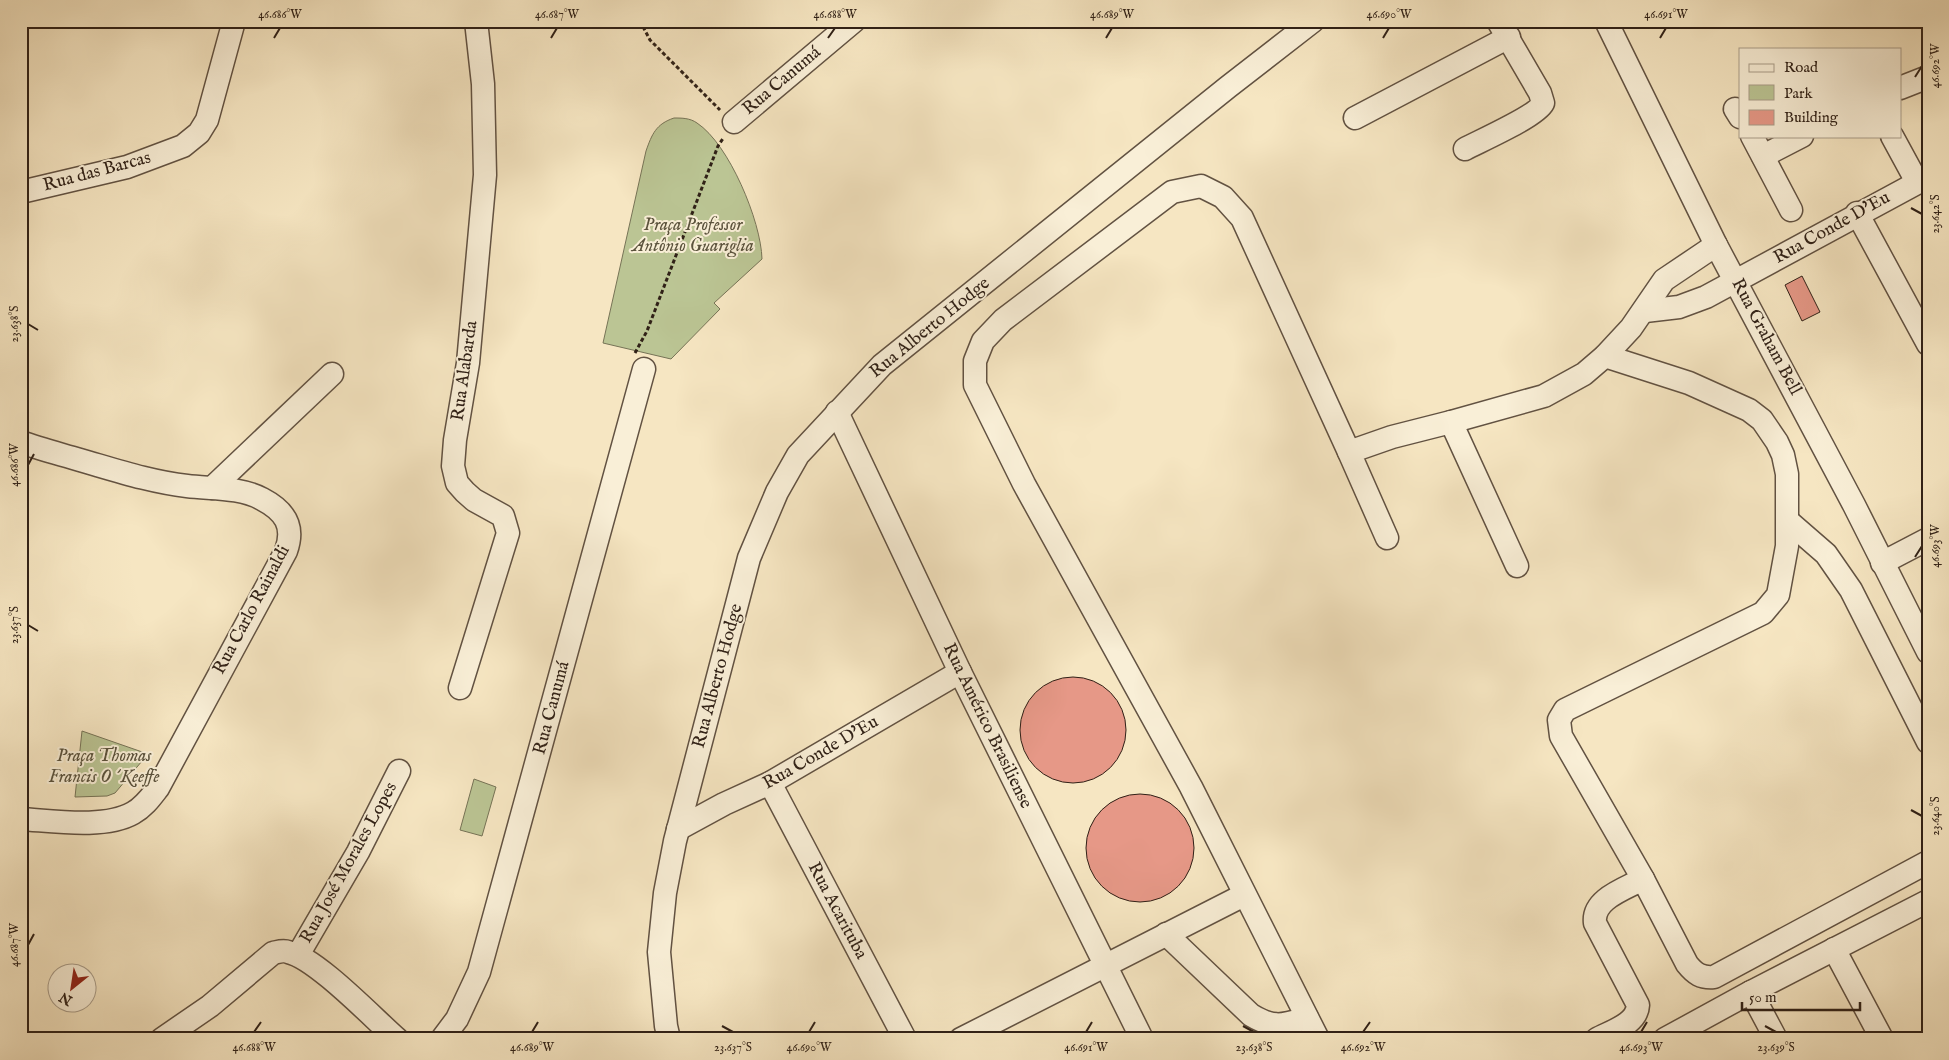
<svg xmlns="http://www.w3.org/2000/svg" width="1949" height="1060" font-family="'IM FELL English',serif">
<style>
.green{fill:#bbc594;stroke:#767356}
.building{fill:#e69887;stroke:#302117}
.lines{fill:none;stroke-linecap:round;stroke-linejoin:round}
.minor-casing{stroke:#625242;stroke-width:25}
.path{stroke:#302117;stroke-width:3;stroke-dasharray:4 2.5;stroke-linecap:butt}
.minor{stroke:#f9efd7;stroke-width:22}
.ticks{fill:none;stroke:#302117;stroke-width:2}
.labels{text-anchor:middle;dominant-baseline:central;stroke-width:4;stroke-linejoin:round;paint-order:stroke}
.street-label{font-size:18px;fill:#302117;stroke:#f9efd7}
.park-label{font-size:18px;font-style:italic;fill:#5a523c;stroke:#f9efd7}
.neatline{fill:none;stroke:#302117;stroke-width:2}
.ticks-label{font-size:12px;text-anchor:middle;fill:#302117}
</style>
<rect width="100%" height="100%" fill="#f6e6c2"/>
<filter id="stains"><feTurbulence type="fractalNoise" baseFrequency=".004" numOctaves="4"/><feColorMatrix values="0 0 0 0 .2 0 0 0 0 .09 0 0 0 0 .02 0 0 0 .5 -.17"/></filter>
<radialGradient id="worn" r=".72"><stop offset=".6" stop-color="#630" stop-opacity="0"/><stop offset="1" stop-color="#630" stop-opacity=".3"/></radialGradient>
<g class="green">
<path d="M674 118C682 118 690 118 697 123 729 144 761 221 762 259L714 303 720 309 671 359 603 343 646 151C652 134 656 124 674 118Z"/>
<path d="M82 731 148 754 115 793 107 796 75 797Z"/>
<path d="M474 779 496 787 482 836 460 830Z"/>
</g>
<g class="building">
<path d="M1802 276 1820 312 1802 321 1785 285Z"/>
<circle cx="1073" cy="730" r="53"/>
<circle cx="1140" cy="848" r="54"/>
</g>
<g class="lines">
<defs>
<g id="minor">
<path d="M1606 21 1716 245 1854 505 1928 652"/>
<path d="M1900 88 1928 77"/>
<path d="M1735 109 1740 117"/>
<path d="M1355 118 1509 37"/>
<path d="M734 122 854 21"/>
<path d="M1752 136 1791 210"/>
<path d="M1892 136 1917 182"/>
<path d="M1465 149C1480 141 1537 116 1543 103L1540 93 1498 21"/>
<path d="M1763 156 1802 136"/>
<path d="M21 192 127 167 183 146 199 133 207 120 234 21"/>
<path d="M1857 213 1928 344"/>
<path d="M1645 311 1679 307 1706 297 1928 177"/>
<path d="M1605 356 1689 383 1749 410 1762 420 1777 442 1783 455 1787 474V546L1778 595 1763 613 1565 710 1559 720 1561 736 1643 879"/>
<path d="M837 412 960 672 1142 1039"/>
<path d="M1451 422 1544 396 1584 374 1605 356 1631 328 1664 280 1716 245"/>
<path d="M21 442C40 449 60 454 80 460 115 470 151 482 187 486 212 489 240 487 262 499 285 511 295 526 286 551L158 788C151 797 144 807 133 813 105 829 54 821 21 819"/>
<path d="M212 488 332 374"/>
<path d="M1788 521 1826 554 1851 590 1928 742"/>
<path d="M1387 538 1349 452 1392 437 1451 422 1517 566"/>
<path d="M1882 563 1928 539"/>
<path d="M460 688 508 533 503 516 474 500 465 492 457 483 453 466 455 440 468 363 485 175 483 84 476 21"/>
<path d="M770 783 905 1039"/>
<path d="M678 829 724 804 770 783 960 672"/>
<path d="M1166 934 1251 1015C1274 1029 1283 1025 1307 1018"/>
<path d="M1834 949 1882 1039"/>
<path d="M298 955 358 852 399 771"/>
<path d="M1751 992 1776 1039"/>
<path d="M162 1039 210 1006 273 953C278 952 283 950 288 952 316 958 373 1018 397 1039"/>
<path d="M442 1039 457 1019 479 972 644 369"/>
<path d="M669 1039 666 1026 659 952 665 893 675 841 749 558 777 492 798 455 882 365 1228 87 1313 21"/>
<path d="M961 1039 1244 895"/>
<path d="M1318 1039 1191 787 1024 484 975 385V361L983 341 1003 320 1172 192 1201 186 1223 197 1242 218 1349 452"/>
<path d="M1597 1039C1612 1031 1637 1024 1638 1005L1595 923C1592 899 1625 889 1643 879L1687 964C1695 974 1701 978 1714 977L1928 862"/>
<path d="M1665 1039 1751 992 1928 901"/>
</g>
</defs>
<use href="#minor" class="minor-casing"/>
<g class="path">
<path d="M640 21 650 40 720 110"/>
<path d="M635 353 647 331 718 146 724 137"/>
</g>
<use href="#minor" class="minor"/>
</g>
<path class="ticks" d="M274 38 280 28M551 38 557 28M828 38 835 28M1106 38 1112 28M1383 38 1389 28M1660 38 1666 28M1915 77 1922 66M1911 208 1922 214M28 324 38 330M28 465 34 454M1915 557 1922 546M28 625 38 631M1911 810 1922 816M28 945 34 934M722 1026 733 1032M1243 1026 1254 1032M1765 1026 1776 1032M254 1032 261 1022M532 1032 538 1022M809 1032 815 1022M1086 1032 1092 1022M1363 1032 1370 1022M1641 1032 1647 1022"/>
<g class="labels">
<g class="street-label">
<text transform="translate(782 81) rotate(-40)">Rua Canumá</text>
<text transform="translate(97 172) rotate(-15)">Rua das Barcas</text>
<text transform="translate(1832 228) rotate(-29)">Rua Conde D'Eu</text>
<text transform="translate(930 328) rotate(-39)">Rua Alberto Hodge</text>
<text transform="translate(1766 337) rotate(62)">Rua Graham Bell</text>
<text transform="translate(465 371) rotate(-82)">Rua Alabarda</text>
<text transform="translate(252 610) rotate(-62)">Rua Carlo Rainaldi</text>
<text transform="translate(718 676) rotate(-75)">Rua Alberto Hodge</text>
<text transform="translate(552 708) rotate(-75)">Rua Canumá</text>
<text transform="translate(987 726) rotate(64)">Rua Américo Brasiliense</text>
<text transform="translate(821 753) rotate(-30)">Rua Conde D'Eu</text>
<text transform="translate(349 863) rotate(-61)">Rua José Morales Lopes</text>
<text transform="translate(837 911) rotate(62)">Rua Acarituba</text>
</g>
<g class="park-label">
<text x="693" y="225">Praça Professor<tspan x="693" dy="21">Antônio Guariglia</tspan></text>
<text x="104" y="756">Praça Thomas<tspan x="104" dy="21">Francis O´Keeffe</tspan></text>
</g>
</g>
<rect width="1949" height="1060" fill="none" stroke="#f6e6c2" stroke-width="55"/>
<rect x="1739" y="48" width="162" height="90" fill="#f9efd7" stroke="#a99d8a"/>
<rect x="1749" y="64" width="25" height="8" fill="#f9efd7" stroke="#a99d8a"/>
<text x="1784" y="72" font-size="15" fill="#302117">Road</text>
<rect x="1749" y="85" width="25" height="15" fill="#bbc594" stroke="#a99d8a"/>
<text x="1784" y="98" font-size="15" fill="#302117">Park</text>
<rect x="1749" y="110" width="25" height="15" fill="#e69887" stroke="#a99d8a"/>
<text x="1784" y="122" font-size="15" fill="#302117">Building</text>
<g transform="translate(72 988) rotate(210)"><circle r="24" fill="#f9efd7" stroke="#a99d8a"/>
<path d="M0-4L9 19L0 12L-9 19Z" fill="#8f2418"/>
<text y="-8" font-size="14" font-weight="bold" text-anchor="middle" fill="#302117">N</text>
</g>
<path d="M1742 1002v8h118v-8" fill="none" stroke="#302117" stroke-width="2.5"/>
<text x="1749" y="1002" font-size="15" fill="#302117" stroke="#f9efd7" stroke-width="4" paint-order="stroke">50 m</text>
<rect x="28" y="28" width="1894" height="1004" class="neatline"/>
<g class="ticks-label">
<text x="280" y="18">46.686°W</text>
<text x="557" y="18">46.687°W</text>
<text x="835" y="18">46.688°W</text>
<text x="1112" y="18">46.689°W</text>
<text x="1389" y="18">46.690°W</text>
<text x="1666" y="18">46.691°W</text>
<text transform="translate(1935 66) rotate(-90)" y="4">46.692°W</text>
<text transform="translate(1935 214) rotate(-90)" y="4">23.642°S</text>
<text transform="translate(14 324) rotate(-90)" y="4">23.638°S</text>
<text transform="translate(14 465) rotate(-90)" y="4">46.686°W</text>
<text transform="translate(1935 546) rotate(-90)" y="4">46.693°W</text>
<text transform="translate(14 625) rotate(-90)" y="4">23.637°S</text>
<text transform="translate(1935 816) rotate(-90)" y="4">23.640°S</text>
<text transform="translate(14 945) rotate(-90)" y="4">46.687°W</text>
<text x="254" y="1051">46.688°W</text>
<text x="532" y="1051">46.689°W</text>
<text x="733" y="1051">23.637°S</text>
<text x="809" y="1051">46.690°W</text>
<text x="1086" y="1051">46.691°W</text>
<text x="1254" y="1051">23.638°S</text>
<text x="1363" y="1051">46.692°W</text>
<text x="1641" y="1051">46.693°W</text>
<text x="1776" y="1051">23.639°S</text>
</g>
<rect width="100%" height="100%" filter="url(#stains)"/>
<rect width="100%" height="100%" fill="url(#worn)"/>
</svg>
